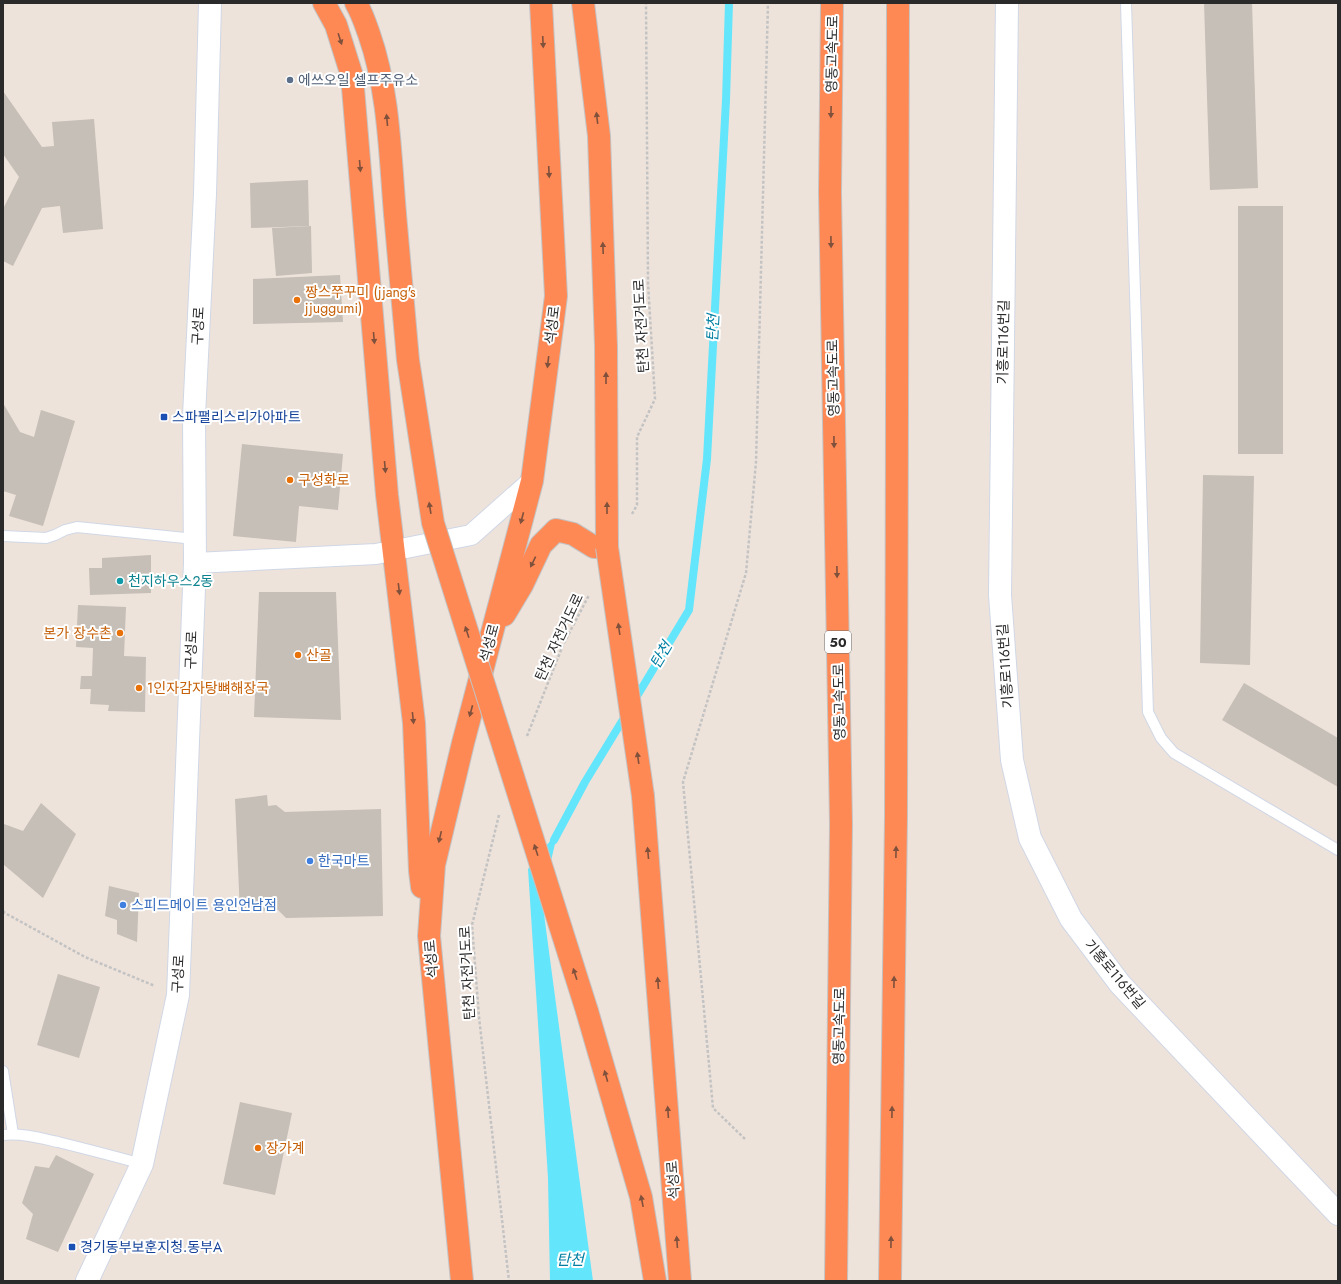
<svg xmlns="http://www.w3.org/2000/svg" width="1341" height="1284" font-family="Jost,'Noto Sans KR',sans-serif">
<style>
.water{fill:#63e5fb}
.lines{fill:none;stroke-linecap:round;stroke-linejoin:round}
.stream{stroke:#63e5fb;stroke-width:8}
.building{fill:#c5bfb7}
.lane-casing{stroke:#d0d7e5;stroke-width:12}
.street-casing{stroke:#d0d7e5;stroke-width:22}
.secondary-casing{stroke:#d0d7e5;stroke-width:24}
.highway-casing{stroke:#c3c3c3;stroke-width:24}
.path{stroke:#c3c3c3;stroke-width:2.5;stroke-dasharray:3 2;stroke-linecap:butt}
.lane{stroke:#fff;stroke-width:10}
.street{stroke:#fff;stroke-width:20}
.secondary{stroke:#fff;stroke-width:22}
.highway{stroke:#ff8955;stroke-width:22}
.highway-bridge-casing{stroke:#c3c3c3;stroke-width:24;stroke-linecap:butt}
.highway-bridge{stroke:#ff8955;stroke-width:22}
.oneway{fill:#7f503b}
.service-dot{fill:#5c6f8a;stroke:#fff;stroke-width:1.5}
.food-dot{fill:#e8710a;stroke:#fff;stroke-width:1.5}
.transit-dot{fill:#1a4fb4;stroke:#fff;stroke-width:1.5}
.culture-dot{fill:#0f9aa8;stroke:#fff;stroke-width:1.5}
.shop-dot{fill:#3f7fe0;stroke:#fff;stroke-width:1.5}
.labels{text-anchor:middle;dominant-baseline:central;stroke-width:4;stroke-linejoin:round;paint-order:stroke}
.shield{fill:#fff;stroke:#6a6a6a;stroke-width:1}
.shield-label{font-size:13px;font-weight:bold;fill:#2a2a2a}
.street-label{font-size:14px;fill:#2a2a2a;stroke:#fff}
.service-label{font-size:14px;fill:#4e5e75;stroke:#fff;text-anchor:start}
.food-label{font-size:14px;fill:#c56008;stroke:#fff;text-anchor:start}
.transit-label{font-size:14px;fill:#164399;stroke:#fff;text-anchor:start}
.culture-label{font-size:14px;fill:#0d838f;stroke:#fff;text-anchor:start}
.shop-label{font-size:14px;fill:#366cbe;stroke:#fff;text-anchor:start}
.water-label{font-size:15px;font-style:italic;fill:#017ea1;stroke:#fff}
</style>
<rect width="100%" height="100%" fill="#eee3db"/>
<path class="water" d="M558 831 542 899 593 1281H550L548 1178 528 869Z"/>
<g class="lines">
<g class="stream">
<path d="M634 701 689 610 707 459 726 100 729 3"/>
<path d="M554 840 585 782 627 713"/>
</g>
</g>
<g class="building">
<path d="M1204 3H1252L1258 188 1210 190Z"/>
<path d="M3 91 42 147 54 146 52 122 94 119 103 229 63 233 60 206 42 208 13 266 3 261V209L19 177 3 154Z"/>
<path d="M308 180 309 226 251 228 250 183Z"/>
<rect x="1238" y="206" width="45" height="248"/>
<path d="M311 226 312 273 276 276 272 228Z"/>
<path d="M340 275 343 322 253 324V279Z"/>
<path d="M3 403 20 432 34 437 41 410 75 421 43 526 9 516 16 495 3 491Z"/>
<path d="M242 444 343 454 338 510 299 506 296 542 233 536Z"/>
<path d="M1203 475 1254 476 1250 665 1200 663Z"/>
<path d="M151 555V593L90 595 89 568H102V558Z"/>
<path d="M259 592H336L341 720 254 717Z"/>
<path d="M78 605 126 607 124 656 146 657 145 712 108 711 109 705 90 704 91 689H80L81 676H92L93 648 76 647Z"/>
<path d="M1244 683 1338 738V787L1222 720Z"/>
<path d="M267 795 268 806 276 805 285 812 381 809 383 916 286 918 278 910 240 913 235 799Z"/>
<path d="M41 803 76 834 43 898 3 864V825L4 824 23 831Z"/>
<path d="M109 886 139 893 137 942 117 934V920L105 916Z"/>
<path d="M58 974 100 987 79 1058 37 1045Z"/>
<path d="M240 1102 292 1113 275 1195 223 1184Z"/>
<path d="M56 1155 94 1174 58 1252 26 1239 33 1214 22 1203 35 1166 49 1168Z"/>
</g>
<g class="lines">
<defs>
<g id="lane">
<path d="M1126 3 1148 712 1161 738 1174 753 1338 850"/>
<path d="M3 536 46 538 55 535 65 530 77 527 195 539"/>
<path d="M3 1071 13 1134"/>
<path d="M3 1135C22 1133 40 1138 58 1142 86 1149 114 1156 142 1164"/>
</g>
<path id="street" d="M195 563 376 554 471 535 532 481"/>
<g id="secondary">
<path d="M1007 3 1000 595 1012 760 1030 838 1071 919 1120 984 1338 1214"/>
<path d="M87 1281 142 1164 178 995 195 563 194 416 205 194 210 3"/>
</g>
<g id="highway">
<path d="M324 3 336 25 352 76 387 495 414 723 420 871 422 887"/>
<path d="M356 3C362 13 365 23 369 34 389 91 390 154 395 214"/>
<path d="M832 3 830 192 841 824 836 1281"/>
<path d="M504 615 522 585 541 545 556 530 573 534 594 547H607L606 346 599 136 583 3"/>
<path d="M643 796 680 1281"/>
<path d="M587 1011 641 1197 655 1281"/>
<path d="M462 1281 429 936 434 865 463 743 532 481 556 296 541 3"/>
<path d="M890 1281 896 817 898 3"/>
</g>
</defs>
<use href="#lane" class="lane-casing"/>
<use href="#street" class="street-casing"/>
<use href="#secondary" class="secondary-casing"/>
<use href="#highway" class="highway-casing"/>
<g class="path">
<path d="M632 514 637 505V437L655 399 648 283 646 3"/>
<path d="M527 736 563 645 589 595"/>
<path d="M499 815 472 925 479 1017 509 1281"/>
<path d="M3 911 5 913 85 957 155 986"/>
<path d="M745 1139 713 1108 683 782 746 573 756 462 768 3"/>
</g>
<use href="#lane" class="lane"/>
<use href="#street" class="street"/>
<use href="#secondary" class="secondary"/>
<use href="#highway" class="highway"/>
<defs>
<g id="highway-bridge">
<path d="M395 214 408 360 433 523 587 1011"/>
<path d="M607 547 643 796"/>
</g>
</defs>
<use href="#highway-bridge" class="highway-bridge-casing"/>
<use href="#highway-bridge" class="highway-bridge"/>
</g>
<defs><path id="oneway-solid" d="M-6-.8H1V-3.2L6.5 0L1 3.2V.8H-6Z"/></defs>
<g class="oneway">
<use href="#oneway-solid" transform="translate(340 39) rotate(72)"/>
<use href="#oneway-solid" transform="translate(543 42) rotate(87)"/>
<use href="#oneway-solid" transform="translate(831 112) rotate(91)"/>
<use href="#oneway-solid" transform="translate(597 118) rotate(-97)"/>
<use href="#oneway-solid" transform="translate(387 120) rotate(-95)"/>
<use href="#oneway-solid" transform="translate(360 166) rotate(85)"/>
<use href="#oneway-solid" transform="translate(549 172) rotate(87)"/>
<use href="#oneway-solid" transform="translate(831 242) rotate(89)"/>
<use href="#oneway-solid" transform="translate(603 248) rotate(-92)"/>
<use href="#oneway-solid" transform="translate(374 338) rotate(85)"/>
<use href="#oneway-solid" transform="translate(548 362) rotate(97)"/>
<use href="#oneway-solid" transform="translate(606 378) rotate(-90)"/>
<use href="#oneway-solid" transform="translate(834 442) rotate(89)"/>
<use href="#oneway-solid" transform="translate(385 467) rotate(85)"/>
<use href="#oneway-solid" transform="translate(430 508) rotate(-99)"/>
<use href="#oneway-solid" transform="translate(607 508) rotate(-90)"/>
<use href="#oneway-solid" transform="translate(522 518) rotate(105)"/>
<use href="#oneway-solid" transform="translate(533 562) rotate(116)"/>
<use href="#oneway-solid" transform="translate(837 572) rotate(89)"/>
<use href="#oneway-solid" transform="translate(399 589) rotate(83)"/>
<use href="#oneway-solid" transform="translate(619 629) rotate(-98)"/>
<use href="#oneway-solid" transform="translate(467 632) rotate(-108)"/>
<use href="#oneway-solid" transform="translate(471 711) rotate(105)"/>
<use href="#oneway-solid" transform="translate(413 718) rotate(84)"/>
<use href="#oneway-solid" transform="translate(638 758) rotate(-98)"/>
<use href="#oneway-solid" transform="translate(440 837) rotate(103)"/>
<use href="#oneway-solid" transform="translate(536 850) rotate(-108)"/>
<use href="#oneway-solid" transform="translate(896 852) rotate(-89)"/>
<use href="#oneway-solid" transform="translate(648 853) rotate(-95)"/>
<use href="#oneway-solid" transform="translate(575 974) rotate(-108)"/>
<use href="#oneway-solid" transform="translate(894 982) rotate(-89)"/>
<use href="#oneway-solid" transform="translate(658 983) rotate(-94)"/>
<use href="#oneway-solid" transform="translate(606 1076) rotate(-106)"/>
<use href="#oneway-solid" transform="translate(668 1112) rotate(-94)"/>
<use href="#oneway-solid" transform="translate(892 1112) rotate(-89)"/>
<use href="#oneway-solid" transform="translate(642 1201) rotate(-101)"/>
<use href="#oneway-solid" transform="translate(677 1242) rotate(-94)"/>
<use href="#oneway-solid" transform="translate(891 1242) rotate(-89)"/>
</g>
<circle class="service-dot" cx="290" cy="80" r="4"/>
<g class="food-dot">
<circle cx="297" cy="300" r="4"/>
<circle cx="290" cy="480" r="4"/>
<circle cx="120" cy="633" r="4"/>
<circle cx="298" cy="655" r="4"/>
<circle cx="139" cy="688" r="4"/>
<circle cx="258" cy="1148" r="4"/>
</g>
<g class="transit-dot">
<rect x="160" y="413" width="8" height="8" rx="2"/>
<rect x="68" y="1243" width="8" height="8" rx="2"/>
</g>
<circle class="culture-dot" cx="120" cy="581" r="4"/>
<g class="shop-dot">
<circle cx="310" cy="861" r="4"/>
<circle cx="123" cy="905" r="4"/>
</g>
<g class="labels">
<rect class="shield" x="825" y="631" width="26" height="22" rx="3"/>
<g class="shield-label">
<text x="838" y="642">50</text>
</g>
<g class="street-label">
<text transform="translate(832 54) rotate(-89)">영동고속도로</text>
<text transform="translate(552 325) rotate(-83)">석성로</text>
<text transform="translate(198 326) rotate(-87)">구성로</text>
<text transform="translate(641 326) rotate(-93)">탄천 자전거도로</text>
<text transform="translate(1003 342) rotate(-89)">기흥로116번길</text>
<text transform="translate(833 378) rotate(-91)">영동고속도로</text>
<text transform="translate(559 637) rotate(-65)">탄천 자전거도로</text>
<text transform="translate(489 643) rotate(-75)">석성로</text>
<text transform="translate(191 650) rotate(-88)">구성로</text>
<text transform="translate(1005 666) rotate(-94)">기흥로116번길</text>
<text transform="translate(839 702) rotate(-91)">영동고속도로</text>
<text transform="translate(431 959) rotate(-95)">석성로</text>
<text transform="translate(467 973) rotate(-93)">탄천 자전거도로</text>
<text transform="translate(178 974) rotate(-87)">구성로</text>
<text transform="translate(1115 974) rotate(50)">기흥로116번길</text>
<text transform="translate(839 1026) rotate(-89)">영동고속도로</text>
<text transform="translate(673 1180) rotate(-94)">석성로</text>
</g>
<g class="service-label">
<text x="298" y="80">에쓰오일 셀프주유소</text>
</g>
<g class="food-label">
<text x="305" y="292">짱스쭈꾸미 (jjang's<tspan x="305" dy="16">jjuggumi)</tspan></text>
<text x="298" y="480">구성화로</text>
<text x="112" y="633" text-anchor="end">본가 장수촌</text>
<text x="306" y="655">산골</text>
<text x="147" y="688">1인자감자탕뼈해장국</text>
<text x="266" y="1148">장가계</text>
</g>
<g class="transit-label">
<text x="172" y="417">스파팰리스리가아파트</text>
<text x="80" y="1247">경기동부보훈지청.동부A</text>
</g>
<g class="culture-label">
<text x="128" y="581">천지하우스2동</text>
</g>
<g class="shop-label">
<text x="318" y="861">한국마트</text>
<text x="131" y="905">스피드메이트 용인언남점</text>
</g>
<g class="water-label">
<text transform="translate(713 328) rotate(-87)">탄천</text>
<text transform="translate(661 655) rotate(-59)">탄천</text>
<text x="570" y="1260">탄천</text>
</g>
</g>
<rect width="1341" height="1284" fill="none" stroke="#2a2a2a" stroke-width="8"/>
</svg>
